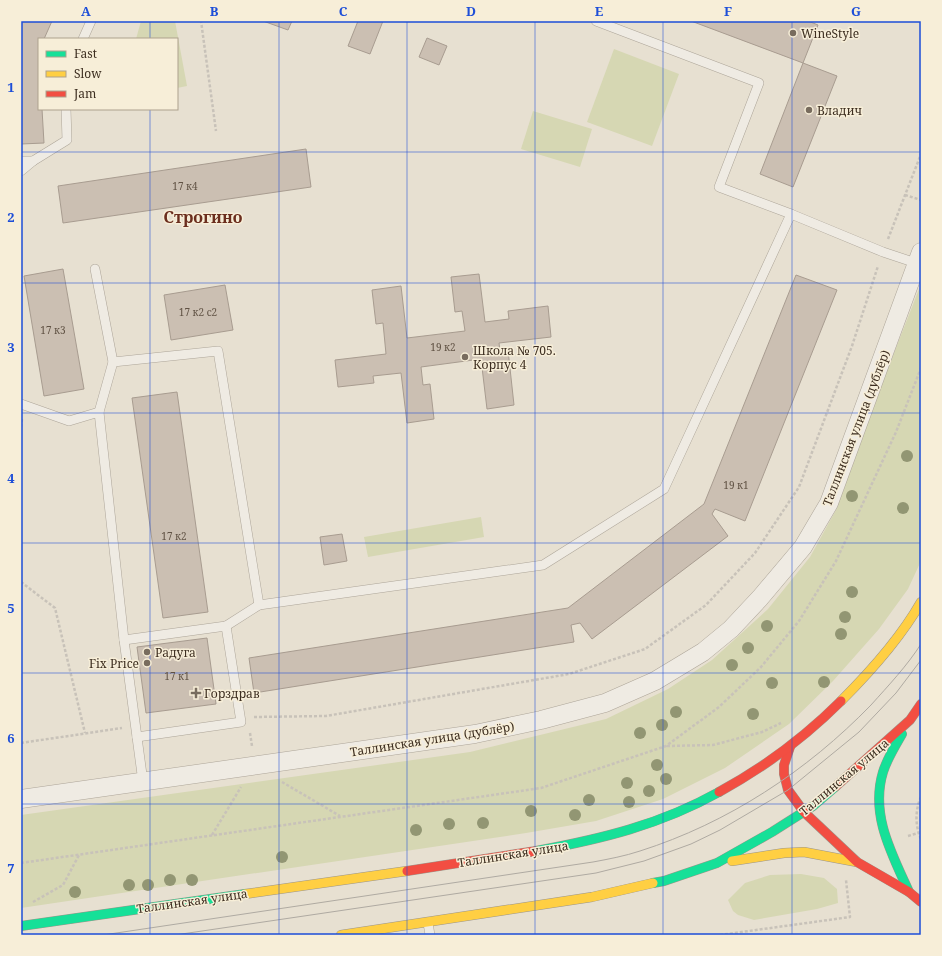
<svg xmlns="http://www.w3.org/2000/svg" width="942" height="956" font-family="'Noto Serif',serif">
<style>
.green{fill:#d6d7b3}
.building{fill:#cbbfb2;stroke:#a89c90}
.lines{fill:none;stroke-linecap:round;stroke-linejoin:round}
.lane-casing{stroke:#ada599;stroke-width:10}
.street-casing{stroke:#ada599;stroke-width:19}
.fast-casing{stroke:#9c958a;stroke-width:10}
.slow-casing{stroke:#9c958a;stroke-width:10}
.jam-casing{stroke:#9c958a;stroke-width:10}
.path{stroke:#c8c2b9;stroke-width:2.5;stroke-dasharray:3 2;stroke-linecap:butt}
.lane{stroke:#efebe3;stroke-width:9}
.street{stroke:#efebe3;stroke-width:18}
.fast{stroke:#16e098;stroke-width:9}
.slow{stroke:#ffcf43;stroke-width:9}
.jam{stroke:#f24e42;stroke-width:9}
.tram{stroke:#afaaa2;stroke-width:1}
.tree{fill:#929673}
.grid{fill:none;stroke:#1d4ed8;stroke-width:1;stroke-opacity:0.55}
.poi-dot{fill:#786c5e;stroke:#f7eed8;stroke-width:1.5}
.labels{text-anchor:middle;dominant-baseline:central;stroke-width:3;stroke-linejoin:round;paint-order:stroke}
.number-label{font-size:10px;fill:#605244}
.poi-label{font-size:12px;fill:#3d2e20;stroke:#f7eed8;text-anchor:start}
.street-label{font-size:12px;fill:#3d2e20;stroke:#f7eed8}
.district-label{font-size:16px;font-weight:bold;fill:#6b2e1e;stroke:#f7eed8}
.neatline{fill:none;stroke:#1d4ed8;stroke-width:1.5}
.grid-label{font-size:13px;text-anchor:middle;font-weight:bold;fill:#1d4ed8}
</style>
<rect width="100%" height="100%" fill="#e7e0d1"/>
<g class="green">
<path d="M141 21H175L187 86 177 88V39H136Z"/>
<path d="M614 49 679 74 652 146 587 122Z"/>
<path d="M533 111 592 129 580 167 521 149Z"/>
<path d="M921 284V561L908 589 879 629 833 681 789 724 725 768 663 799 596 821 526 833 21 908V815L470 752 606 719 668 689 712 660 768 609 810 557 836 510 883 381Z"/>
<path d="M481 517 484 537 368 557 364 537Z"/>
<path d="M801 874 824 878 837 889 838 903 817 909 754 920 738 915 733 911 728 900 745 883 770 875Z"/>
</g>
<g class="building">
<path d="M21 21H52L44 39H39V109H42L44 143 21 144Z"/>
<path d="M263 21H292L288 30Z"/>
<path d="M358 21H383L370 54 348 46Z"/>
<path d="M691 21H808L818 25 803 63Z"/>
<path d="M427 38 447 46 439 65 419 57Z"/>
<path d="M803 63 837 76 793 187 760 174Z"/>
<path d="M306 149 311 187 63 223 58 186Z"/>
<path d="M63 269 84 389 44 396 24 276Z"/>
<path d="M479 274 485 322 509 319 508 311 548 306 551 337 499 343 500 351 508 350 514 405 487 409 481 359 421 367 423 385 430 384 434 419 407 423 401 373 373 376 374 383 338 387 335 360 386 354 383 323 376 324 372 290 401 286 407 338 465 331 462 311 455 312 451 277Z"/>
<path d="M796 275 837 290 745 521 715 509 712 514 728 536 592 639 580 623 571 625 574 642 254 693 249 658 568 608 704 504Z"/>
<path d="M225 285 233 330 171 340 164 295Z"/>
<path d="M177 392 208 612 163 618 132 398Z"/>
<path d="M342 534 347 561 324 565 320 537Z"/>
<path d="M207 638 216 704 146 713 137 647Z"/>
</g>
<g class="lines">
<defs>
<g id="lane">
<path d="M596 21 759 83 719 187 791 214 883 252 916 263"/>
<path d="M83 39 91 21"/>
<path d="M21 161H33L21 171"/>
<path d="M33 161 67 140 66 109"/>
<path d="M95 269 113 362 218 351 259 605"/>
<path d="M21 404 69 421 99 412 124 640 143 782"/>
<path d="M99 412 113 362"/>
<path d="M226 626 259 605 543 565 664 489 791 214"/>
<path d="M124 640 226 626 241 722 137 737"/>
<path d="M428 923 430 935"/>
</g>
<path id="street" d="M21 799 475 734 541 720 605 703 655 681 703 652 731 629 760 598 803 547 829 503 921 252"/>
<g id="fast">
<path d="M902 734C895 746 887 759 883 772 870 815 892 854 909 892"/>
<path d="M536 851C601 839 660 825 719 792"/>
<path d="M653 883 664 881 717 863 772 832 813 806 835 787"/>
<path d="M21 926 245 894"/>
</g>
<g id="slow">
<path d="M841 701C871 671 900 639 921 602"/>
<path d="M732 861 784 853 804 852 857 862"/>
<path d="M245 894 407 871"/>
<path d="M341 935 592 897 653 883"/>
</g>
<g id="jam">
<path d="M790 747 784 765V774L788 790 804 812 857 862 909 892 921 902"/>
<path d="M835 787 910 720 921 704"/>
<path d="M719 792C763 768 805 737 841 701"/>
<path d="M407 871 536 851"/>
</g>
</defs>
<use href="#lane" class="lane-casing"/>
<use href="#street" class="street-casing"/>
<use href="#fast" class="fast-casing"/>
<use href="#slow" class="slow-casing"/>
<use href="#jam" class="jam-casing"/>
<g class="path">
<path d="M200 21H201L216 131"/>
<path d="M905 195 921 200"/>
<path d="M888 239 921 154"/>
<path d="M21 427 22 419"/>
<path d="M21 582 55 608 85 733"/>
<path d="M254 717 326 716 569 674 645 649 706 605 755 553 799 487 852 346 878 266"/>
<path d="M250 733 252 746"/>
<path d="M21 743 122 728"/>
<path d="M667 746 713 745 762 732 781 723"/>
<path d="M282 782 340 816"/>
<path d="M921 797C915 810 915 826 921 839"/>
<path d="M212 835 241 787"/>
<path d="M908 836 918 833"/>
<path d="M21 863 541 788 666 746 719 707 761 667 799 621 836 561 896 432 921 368"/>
<path d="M33 902 63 885 79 855"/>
<path d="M720 935 850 917 846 880"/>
</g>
<use href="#lane" class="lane"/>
<use href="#street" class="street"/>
<use href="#fast" class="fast"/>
<use href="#slow" class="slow"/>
<use href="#jam" class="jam"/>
<g class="tram">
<path d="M103 935 593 862C609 859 625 856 640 851 728 823 807 771 871 705 888 686 907 666 921 644"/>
<path d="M175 935 596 873 644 861 691 844 720 830 788 790 859 732 896 693 921 660"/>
</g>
</g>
<g class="tree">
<circle cx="907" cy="456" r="6"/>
<circle cx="852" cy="496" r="6"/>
<circle cx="903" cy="508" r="6"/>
<circle cx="852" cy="592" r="6"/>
<circle cx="845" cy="617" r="6"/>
<circle cx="767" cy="626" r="6"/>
<circle cx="841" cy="634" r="6"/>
<circle cx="748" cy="648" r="6"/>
<circle cx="732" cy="665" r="6"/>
<circle cx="824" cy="682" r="6"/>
<circle cx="772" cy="683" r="6"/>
<circle cx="676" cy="712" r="6"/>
<circle cx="753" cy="714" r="6"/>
<circle cx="662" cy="725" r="6"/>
<circle cx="640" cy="733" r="6"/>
<circle cx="657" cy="765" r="6"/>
<circle cx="666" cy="779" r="6"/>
<circle cx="627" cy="783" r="6"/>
<circle cx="649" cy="791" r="6"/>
<circle cx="589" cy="800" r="6"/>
<circle cx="629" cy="802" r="6"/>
<circle cx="531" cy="811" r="6"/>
<circle cx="575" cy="815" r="6"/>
<circle cx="483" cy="823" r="6"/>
<circle cx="449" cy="824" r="6"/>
<circle cx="416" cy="830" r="6"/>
<circle cx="282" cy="857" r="6"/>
<circle cx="170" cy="880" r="6"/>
<circle cx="192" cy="880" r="6"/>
<circle cx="129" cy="885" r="6"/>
<circle cx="148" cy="885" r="6"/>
<circle cx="75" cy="892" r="6"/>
</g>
<path class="grid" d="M150 21V39M279 21V935M407 21V935M535 21V935M663 21V935M792 21V935M150 109V935M21 152H921M21 283H921M21 413H921M21 543H921M21 673H921M21 804H921"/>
<g class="poi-dot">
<circle cx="793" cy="33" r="4"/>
<circle cx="809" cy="110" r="4"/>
<circle cx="465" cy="357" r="4"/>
<circle cx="147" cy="652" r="4"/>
<circle cx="147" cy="663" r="4"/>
<path d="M194 687h4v4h4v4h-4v4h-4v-4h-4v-4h4z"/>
</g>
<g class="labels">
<g class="number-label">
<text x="185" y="186">17 к4</text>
<text x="198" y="312">17 к2 с2</text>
<text x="53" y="330">17 к3</text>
<text x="443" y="347">19 к2</text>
<text x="736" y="485">19 к1</text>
<text x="174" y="536">17 к2</text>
<text x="177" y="676">17 к1</text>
</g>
<g class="poi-label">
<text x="801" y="33">WineStyle</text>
<text x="817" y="110">Владич</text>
<text x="473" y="350">Школа № 705.<tspan x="473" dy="14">Корпус 4</tspan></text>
<text x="155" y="652">Радуга</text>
<text x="139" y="663" text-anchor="end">Fix Price</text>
<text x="204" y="693">Горздрав</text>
</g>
<g class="street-label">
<text transform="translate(856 428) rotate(-69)">Таллинская улица (дублёр)</text>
<text transform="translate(432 739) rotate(-9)">Таллинская улица (дублёр)</text>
<text transform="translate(844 777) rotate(-40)">Таллинская улица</text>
<text transform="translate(513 854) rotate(-9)">Таллинская улица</text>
<text transform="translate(192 901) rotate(-8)">Таллинская улица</text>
</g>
<g class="district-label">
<text x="203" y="217">Строгино</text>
</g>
</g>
<rect width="942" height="956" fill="none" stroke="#f7eed8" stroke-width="44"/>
<rect x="38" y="38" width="140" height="72" fill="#f7eed8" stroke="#ada18e"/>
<rect x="46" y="51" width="20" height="6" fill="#16e098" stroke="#ada18e"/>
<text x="74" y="58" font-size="12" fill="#3d2e20">Fast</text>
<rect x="46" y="71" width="20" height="6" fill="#ffcf43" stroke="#ada18e"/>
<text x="74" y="78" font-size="12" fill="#3d2e20">Slow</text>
<rect x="46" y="91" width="20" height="6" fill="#f24e42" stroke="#ada18e"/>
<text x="74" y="98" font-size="12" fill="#3d2e20">Jam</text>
<rect x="22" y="22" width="898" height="912" class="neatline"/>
<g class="grid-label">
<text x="86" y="16">A</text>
<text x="214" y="16">B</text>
<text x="343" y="16">C</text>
<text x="471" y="16">D</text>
<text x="599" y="16">E</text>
<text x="728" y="16">F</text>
<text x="856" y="16">G</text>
<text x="11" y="92">1</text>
<text x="11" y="222">2</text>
<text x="11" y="352">3</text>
<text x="11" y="483">4</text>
<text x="11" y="613">5</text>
<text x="11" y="743">6</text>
<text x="11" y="873">7</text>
</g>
</svg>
